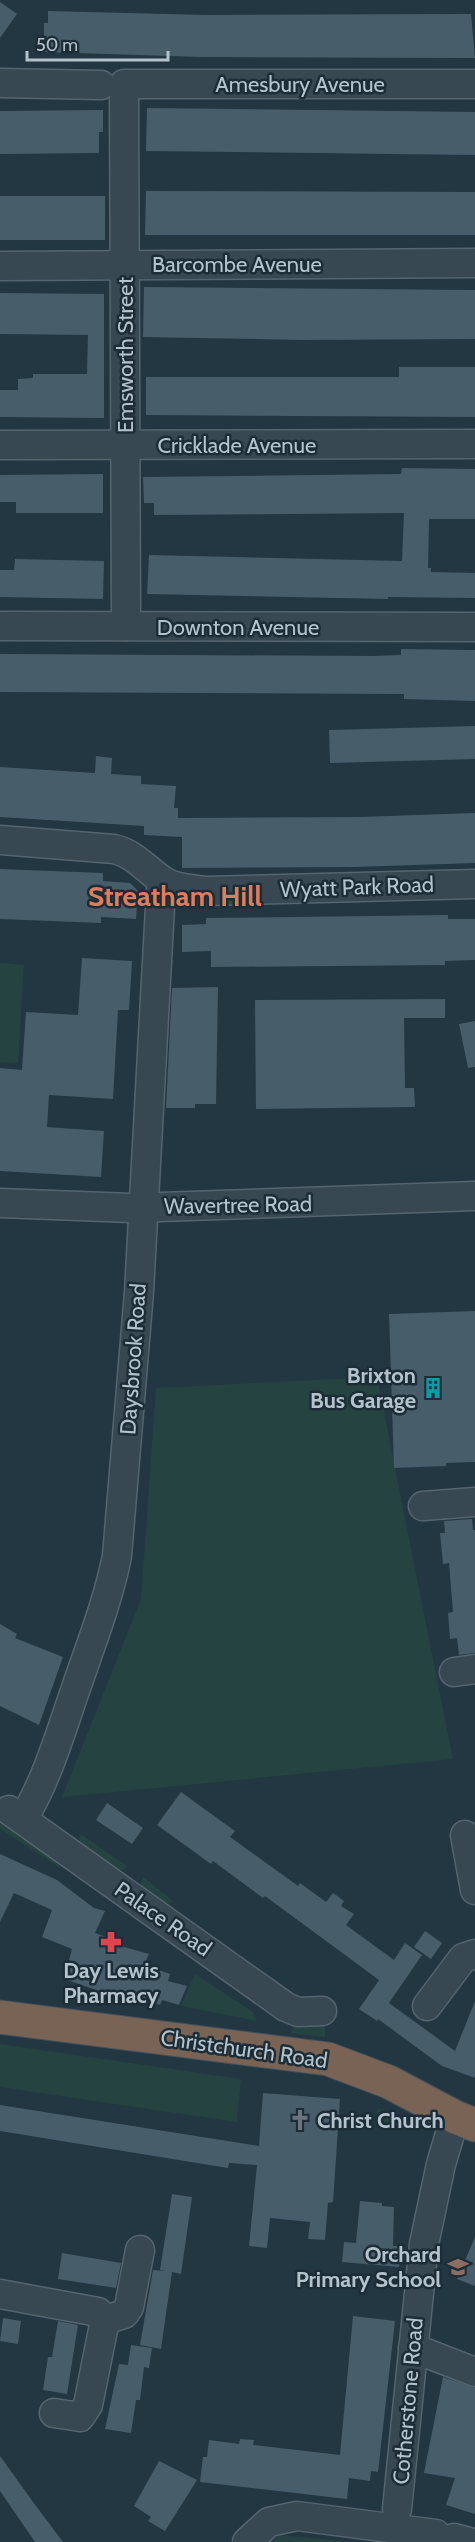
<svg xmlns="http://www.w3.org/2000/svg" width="475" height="2542" font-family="Cabin,sans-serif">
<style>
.green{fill:#254341}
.building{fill:#475d69}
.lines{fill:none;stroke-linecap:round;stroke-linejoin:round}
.minor-casing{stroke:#55656f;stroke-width:31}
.highway-casing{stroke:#42525c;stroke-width:35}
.minor{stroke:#384852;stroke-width:28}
.highway{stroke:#796354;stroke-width:33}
.labels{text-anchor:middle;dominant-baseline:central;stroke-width:5;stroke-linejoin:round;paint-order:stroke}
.street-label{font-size:22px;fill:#b4c2cc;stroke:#1c2d37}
.poi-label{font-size:22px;font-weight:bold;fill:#b4c2cc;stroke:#1c2d37;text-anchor:end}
.district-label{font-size:28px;font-weight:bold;fill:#df7c5c;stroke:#1c2d37}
</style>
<rect width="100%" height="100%" fill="#233742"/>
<g class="green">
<path d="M0 963 24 965 18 1063 0 1062Z"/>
<path d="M377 1377 453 1759 62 1797 141 1599 156 1388Z"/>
<path d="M0 1818 64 1860 59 1867 0 1829Z"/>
<path d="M81 1834 128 1867 116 1873 78 1846Z"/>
<path d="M143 1877 173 1901 163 1908 139 1889Z"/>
<path d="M195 1974 253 2012 257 2021 181 2006Z"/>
<path d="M321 2018 325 2027V2037L290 2033 299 2020Z"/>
<path d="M0 2044 241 2079 237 2122 0 2087Z"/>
<path d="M378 2108 415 2129 388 2130 376 2117Z"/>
<path d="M280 2535 354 2542H271Z"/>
</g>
<g class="building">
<path d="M0 2 17 14 0 38Z"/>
<path d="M48 11 205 15 471 14 475 58 200 57 44 52V23H48Z"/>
<path d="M147 108 475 112V155L146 151Z"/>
<path d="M103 110V132H99V153L0 154V111Z"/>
<path d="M146 191 475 192V235H145Z"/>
<rect x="0" y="196" width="105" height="44"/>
<path d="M144 287 475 290V339L303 340 143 337Z"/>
<path d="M0 293 104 294V418L0 417V390H18V379L33 378V374H87L88 335 0 334Z"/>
<path d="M399 367H475V417L146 415V377H399Z"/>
<path d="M402 468 475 469V519H429L428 568H431V572L475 573V598L388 597V599L147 594 149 555 402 561 404 513 154 515V503H144L143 477 401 474Z"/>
<path d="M103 474V513H16V502H0V475Z"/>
<path d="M15 559 104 561 103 599 0 597V570H14Z"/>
<path d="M401 649 475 650V701L404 699V694L0 692V654L372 656 401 655Z"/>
<path d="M475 726V759L330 763 329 730Z"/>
<path d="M96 756 112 758 111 774 141 776V784L176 786 174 808H178V818L360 817 475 813V863L354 867 182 868V837L144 835V826L0 817V767L95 773Z"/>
<path d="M0 869 103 873V881L130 883 138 891 136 919 101 917V923L0 919Z"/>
<path d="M448 915V919H475V960L445 961V965L211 967V951L182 952V925L206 924V918Z"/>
<path d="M82 958 132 961 129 1010H118L113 1099 49 1095 47 1127 104 1131 101 1177 0 1171V1068L22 1070 26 1012 78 1015Z"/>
<path d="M218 987 216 1104H195V1108H166L172 988Z"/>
<path d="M445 999V1018H404L405 1088H414L415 1107 256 1109 255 1000Z"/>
<path d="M475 1021V1067L468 1068 459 1024Z"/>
<path d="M475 1311V1462L446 1463V1466L394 1468 389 1314Z"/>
<path d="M472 1519 473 1530H475V1653L459 1655 457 1638 450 1639 448 1613 453 1612 449 1563 443 1564 440 1533H445L444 1521Z"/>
<path d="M0 1624 17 1634 15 1638 63 1657 39 1725 0 1706Z"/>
<path d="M181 1792 235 1831 230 1837 294 1883 298 1886 300 1883 326 1902 333 1893 344 1901 341 1906 354 1914 346 1925 394 1960 405 1943 422 1955 389 2003 455 2051 475 2001V2078L442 2066 378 2019 377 2021 359 2009 379 1980 265 1896 263 1898 213 1861 211 1864 157 1825Z"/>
<path d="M107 1803 143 1828 132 1844 96 1820Z"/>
<path d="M0 1854 57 1880 94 1908 105 1911 95 1933 115 1940 114 1944 149 1954 144 1965 170 1974 168 1981 187 1986 179 2005 162 2000 160 2005 134 1994 132 1998 115 1992 114 1996 64 1979 72 1949 42 1937 52 1910 14 1893 0 1922Z"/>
<path d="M425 1931 442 1943 431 1959 414 1947Z"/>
<path d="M263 2093 340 2099 333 2202 328 2203 325 2240 308 2239 310 2222 270 2218 267 2248 249 2246 257 2165 229 2163 228 2168 0 2131V2105L259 2146Z"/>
<path d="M172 2194 192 2197 181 2274 172 2272 161 2349 140 2345 153 2270 166 2271 160 2270Z"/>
<path d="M360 2201 382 2203V2206L394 2207 393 2246H401L399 2267 342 2262 344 2242 356 2243Z"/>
<path d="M475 2237V2286L457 2279Z"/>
<path d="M62 2253 121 2263 116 2288 58 2279Z"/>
<path d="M353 2316 395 2321 378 2472 371 2471 370 2481 349 2478 347 2499 200 2482 203 2457H207L209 2440 239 2444 240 2439 254 2440 253 2445 340 2455Z"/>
<path d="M3 2318 21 2321 18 2344 0 2341Z"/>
<path d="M58 2321 78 2325 67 2394 43 2390 48 2357H52Z"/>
<path d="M131 2345 152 2348 149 2368 144 2367 140 2400H136L131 2433 105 2429 119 2364 128 2365Z"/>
<path d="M443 2377 475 2388V2514L446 2505 455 2478 424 2473Z"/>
<path d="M0 2456 33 2502 63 2542H35L0 2491Z"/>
<path d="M159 2461 197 2480 165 2531 148 2521 151 2517 134 2506Z"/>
</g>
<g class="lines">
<defs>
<g id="minor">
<path d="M0 83 101 85"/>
<path d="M0 266 475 263"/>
<path d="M0 445 475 444"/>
<path d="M0 626 475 627"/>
<path d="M126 626 124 84H475"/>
<path d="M0 840 114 849C136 854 147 871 165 882 177 889 193 889 207 891L475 884"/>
<path d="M0 1203 131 1208 475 1196"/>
<path d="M423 1506 475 1502"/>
<path d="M454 1672 475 1669"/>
<path d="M9 1810 286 2007 298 2012 322 2011"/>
<path d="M23 1819C47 1780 61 1731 76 1688 91 1644 108 1601 117 1556L139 1292 161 888 165 882"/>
<path d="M465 1835 475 1890"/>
<path d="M427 2006 463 1958 475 1954"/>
<path d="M0 2294 98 2312 105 2320"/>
<path d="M105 2320 124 2314 129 2307 140 2250"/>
<path d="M413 2348 475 2372"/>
<path d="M54 2413 80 2417 88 2405 105 2320"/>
<path d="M397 2509 424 2244 441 2164 455 2117"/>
<path d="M454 2538 469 2542"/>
<path d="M247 2542 269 2522 297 2516 436 2534"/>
</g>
<path id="highway" d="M0 2017 328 2059 389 2082 455 2117 475 2125"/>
</defs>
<use href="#minor" class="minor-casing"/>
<use href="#highway" class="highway-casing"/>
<use href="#minor" class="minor"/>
<use href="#highway" class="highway"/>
</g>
<defs>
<symbol id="building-bare" viewBox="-9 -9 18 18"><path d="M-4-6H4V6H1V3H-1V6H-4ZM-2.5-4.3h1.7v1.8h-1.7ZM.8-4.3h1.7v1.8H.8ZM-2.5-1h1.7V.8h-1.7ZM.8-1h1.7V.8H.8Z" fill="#0f9aa8" stroke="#1c2d37" stroke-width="2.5" paint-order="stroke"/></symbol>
<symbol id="pharmacy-bare" viewBox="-9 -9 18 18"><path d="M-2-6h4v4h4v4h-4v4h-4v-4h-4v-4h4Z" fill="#e0444e" stroke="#1c2d37" stroke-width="2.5" paint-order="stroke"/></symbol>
<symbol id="church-bare" viewBox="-9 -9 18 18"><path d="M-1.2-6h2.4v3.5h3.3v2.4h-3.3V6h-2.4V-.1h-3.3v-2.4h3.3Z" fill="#6b7280" stroke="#1c2d37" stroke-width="2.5" paint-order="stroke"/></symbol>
<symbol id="school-bare" viewBox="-9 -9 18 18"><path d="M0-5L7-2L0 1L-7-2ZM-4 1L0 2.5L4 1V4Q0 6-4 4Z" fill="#8d6e63" stroke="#1c2d37" stroke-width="2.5" paint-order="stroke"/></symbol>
</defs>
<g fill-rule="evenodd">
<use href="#building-bare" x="418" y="1373" width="30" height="30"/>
<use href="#pharmacy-bare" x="96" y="1927" width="30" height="30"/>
<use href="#church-bare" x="285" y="2105" width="30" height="30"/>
<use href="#school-bare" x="443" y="2252" width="30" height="30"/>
</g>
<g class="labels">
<g class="street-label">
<text x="300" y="84">Amesbury Avenue</text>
<text x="237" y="264">Barcombe Avenue</text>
<text transform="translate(125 355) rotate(-90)">Emsworth Street</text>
<text x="237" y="445">Cricklade Avenue</text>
<text x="238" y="627">Downton Avenue</text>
<text transform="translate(357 887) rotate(-2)">Wyatt Park Road</text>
<text transform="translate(238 1205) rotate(-1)">Wavertree Road</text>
<text transform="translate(133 1359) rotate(-86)">Daysbrook Road</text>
<text transform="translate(163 1919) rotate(35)">Palace Road</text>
<text transform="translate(244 2049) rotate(8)">Christchurch Road</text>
<text transform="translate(408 2401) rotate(-85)">Cotherstone Road</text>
</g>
<g class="poi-label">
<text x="416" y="1375">Brixton<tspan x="416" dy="25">Bus Garage</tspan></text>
<text x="111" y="1970" text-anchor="middle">Day Lewis<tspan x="111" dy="25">Pharmacy</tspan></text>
<text x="317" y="2120" text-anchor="start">Christ Church</text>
<text x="441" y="2254">Orchard<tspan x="441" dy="25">Primary School</tspan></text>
</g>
<g class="district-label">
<text x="175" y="896">Streatham Hill</text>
</g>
</g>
<path d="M27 51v9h141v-9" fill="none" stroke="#b4c2cc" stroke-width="3"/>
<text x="36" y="51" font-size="18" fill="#b4c2cc" stroke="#1c2d37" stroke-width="4.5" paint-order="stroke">50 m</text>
</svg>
